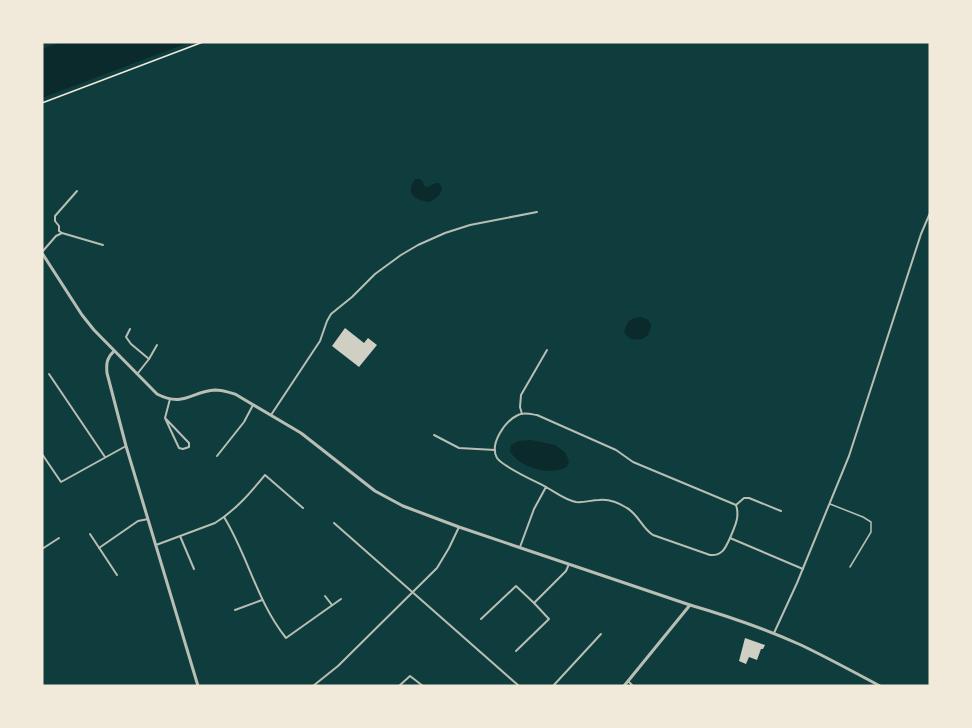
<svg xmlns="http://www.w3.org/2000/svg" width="972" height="728" font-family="Karla,sans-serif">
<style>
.water{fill:#0a2a2b}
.building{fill:#cfcfc3}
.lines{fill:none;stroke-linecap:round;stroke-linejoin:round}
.path{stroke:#f1e9da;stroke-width:1.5}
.service{stroke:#b8beb3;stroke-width:1.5}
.minor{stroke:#b8beb3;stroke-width:2}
.tertiary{stroke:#b8beb3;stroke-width:3}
</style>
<rect width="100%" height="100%" fill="#0f3d3e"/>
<g class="water">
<path d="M61 42H190L42 98V49Z"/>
<path d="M415 179H420L423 182 424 186 428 187 436 183H439L442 188C441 195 436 199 429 202 416 200 404 194 415 179Z"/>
<path d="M640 317 647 319 651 324C650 338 642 342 629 338L624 332C627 322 630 318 640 317Z"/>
<path d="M531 440 555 445 565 452 569 461 567 467C550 476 519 468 510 451L511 445 518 441Z"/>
</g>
<g class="building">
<path d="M345 328 364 343 368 338 377 345 359 367 332 346Z"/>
<path d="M745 638 765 645 763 649H761L757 660 749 657 746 664 739 661Z"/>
</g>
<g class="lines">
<path class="path" d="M42 103 203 42"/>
<path class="service" d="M830 504 863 517 871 522V532L850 567"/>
<g class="minor">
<path d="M62 233 59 231V226L55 221V216L77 191"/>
<path d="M42 252 56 236 62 233 103 245"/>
<path d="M130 329 126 337 131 344 149 359 157 345"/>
<path d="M138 373 149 359"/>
<path d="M49 374 105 457"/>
<path d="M522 414 520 407 521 395 547 350"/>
<path d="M271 415 320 341 327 321 331 314 352 297 375 274 401 255 418 245 445 233 470 225 537 212"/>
<path d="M165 418 189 443V447L183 449 179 448 165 418 170 399"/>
<path d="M434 435 459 448 495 450"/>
<path d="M42 454 61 482 126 446"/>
<path d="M217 456 244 422 253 405"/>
<path d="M546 487C535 481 503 467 497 458 489 444 505 421 518 415 524 412 530 414 537 415L616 450 633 462 736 505C740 517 735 526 730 538"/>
<path d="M736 505 744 498H749L781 511"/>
<path d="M224 517C248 556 257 602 286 638L341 599"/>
<path d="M334 523 519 686"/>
<path d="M90 534 117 575"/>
<path d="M180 536 194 569"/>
<path d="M156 545 215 523C236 510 250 493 265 475L303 508"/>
<path d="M520 547 534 509 546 487C555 492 565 500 576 502 584 503 591 500 599 500 608 499 619 503 627 508 638 514 642 528 653 535L710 555C722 556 725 549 730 538L803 569"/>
<path d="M99 548 138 521 148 519"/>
<path d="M42 549 59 538"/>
<path d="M325 596 332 605"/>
<path d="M235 610 262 600"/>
<path d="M481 619 516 586 534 603 566 571 569 564"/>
<path d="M774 633 797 583 849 456 921 234 930 213"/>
<path d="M516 651 549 619 534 603"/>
<path d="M628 681 633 686"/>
<path d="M313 686 338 666 437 568 449 548 459 527"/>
<path d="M399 686 410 676 423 686"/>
<path d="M553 686 601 634"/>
</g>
<g class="tertiary">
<path d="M42 253 82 315 94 330 157 394C184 408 192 391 215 390 222 390 228 392 235 394L301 433 375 491 403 506 459 527 690 605C728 616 765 629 801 645 828 658 854 672 880 686"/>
<path d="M114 351C107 358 106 363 107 373L126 446 198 686"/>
<path d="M624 686 690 605"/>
</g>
</g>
<rect width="972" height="728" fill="none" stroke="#f1e9da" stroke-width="87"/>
</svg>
